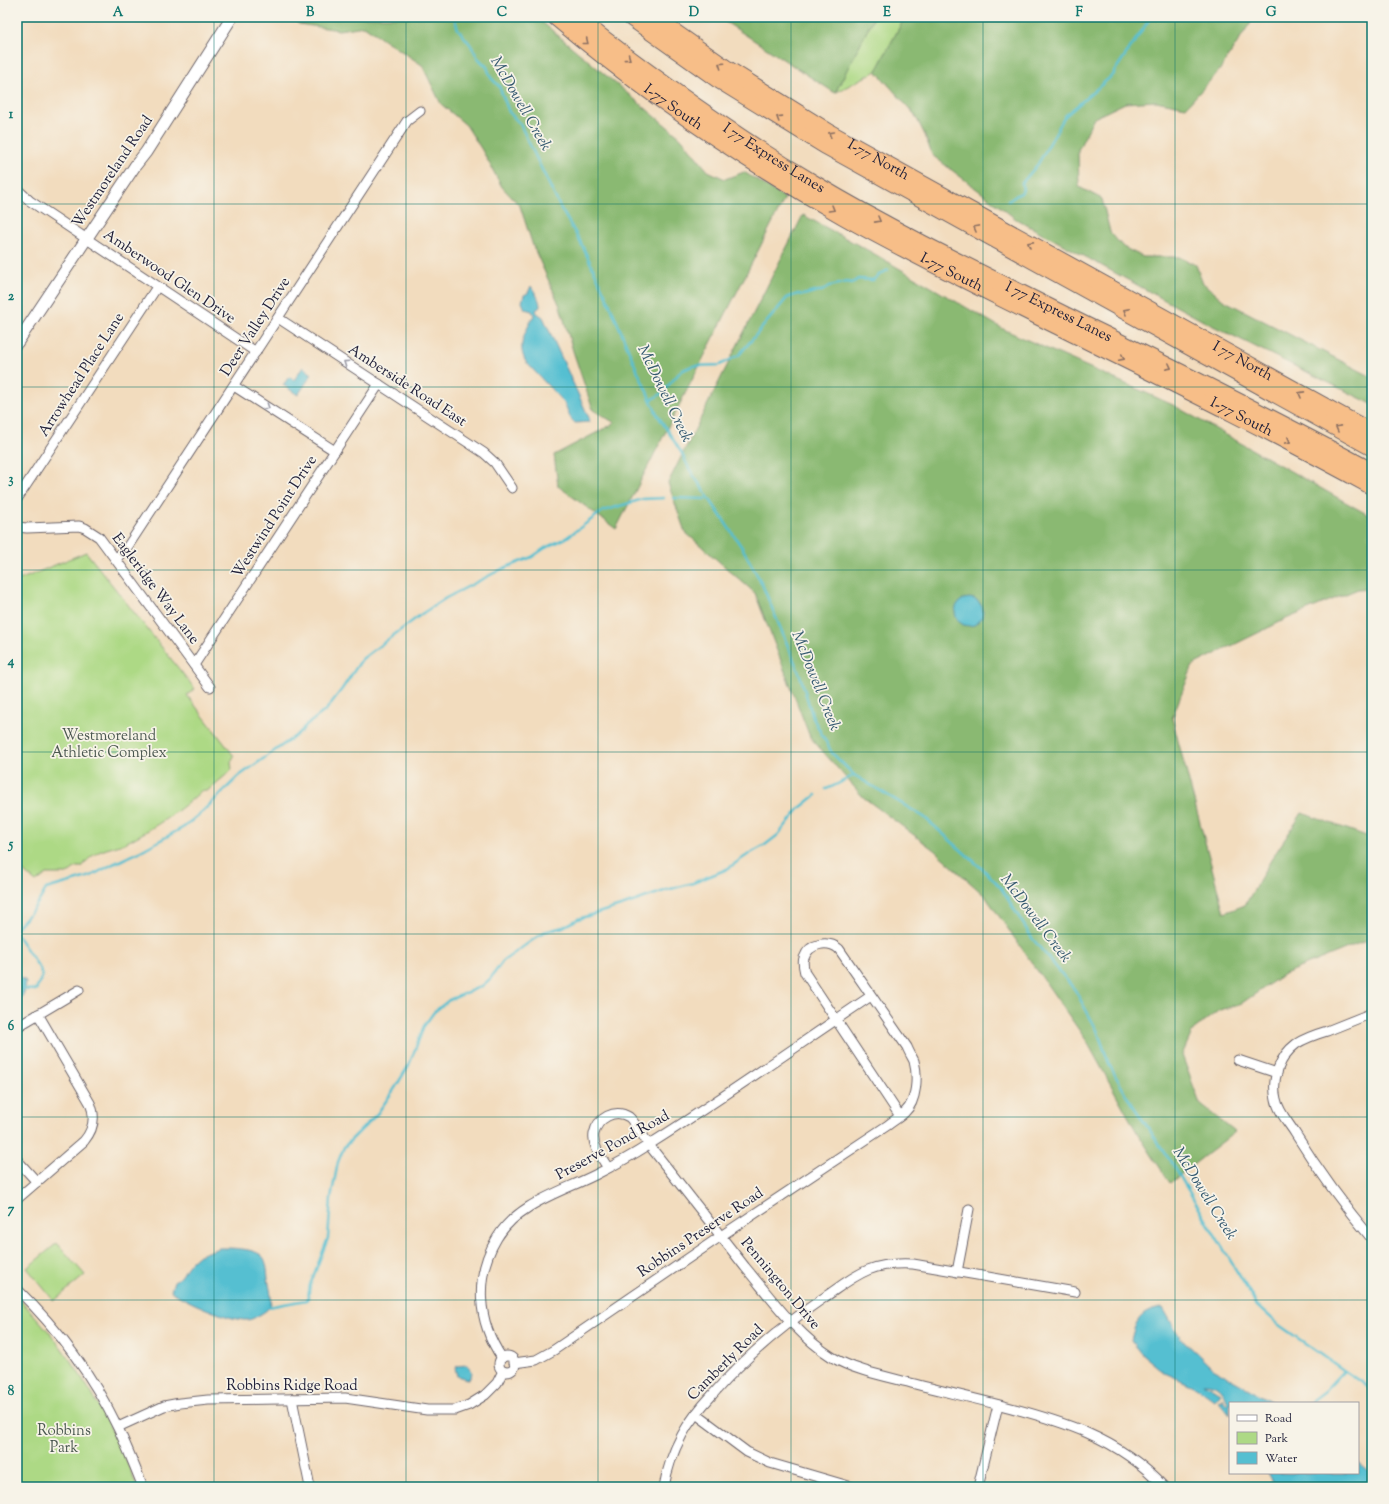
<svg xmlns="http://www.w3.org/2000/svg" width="1389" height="1504" font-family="'Sorts Mill Goudy',serif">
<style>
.green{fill:#add985;stroke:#687e60}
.forest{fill:#8ab972;stroke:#566e56}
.water{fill:#55bfd1;stroke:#3c7086}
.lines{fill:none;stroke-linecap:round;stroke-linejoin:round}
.stream{stroke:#55bfd1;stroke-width:2.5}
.minor-casing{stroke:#6b6369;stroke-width:11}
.tertiary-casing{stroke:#6b6369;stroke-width:13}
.motorway-casing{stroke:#6b6369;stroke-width:19}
.minor{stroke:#fff;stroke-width:9}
.tertiary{stroke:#fff;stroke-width:11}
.motorway{stroke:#f7be88;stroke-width:17}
.oneway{stroke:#8c7062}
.oneway2{stroke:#9c9ca7}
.grid{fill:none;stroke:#0f766e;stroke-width:1;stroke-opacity:0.55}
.labels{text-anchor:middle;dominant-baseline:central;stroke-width:3.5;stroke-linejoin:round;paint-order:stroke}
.street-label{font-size:15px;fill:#22223b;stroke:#f7f3e8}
.park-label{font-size:15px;fill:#4c5951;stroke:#f7f3e8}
.water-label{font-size:16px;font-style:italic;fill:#345970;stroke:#f7f3e8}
.neatline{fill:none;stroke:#0f766e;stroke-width:1.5}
.grid-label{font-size:13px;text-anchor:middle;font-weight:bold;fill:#0f766e}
</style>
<rect width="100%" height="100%" fill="#f7f3e8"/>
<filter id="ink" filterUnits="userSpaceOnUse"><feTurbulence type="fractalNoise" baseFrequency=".025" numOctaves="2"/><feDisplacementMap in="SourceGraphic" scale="8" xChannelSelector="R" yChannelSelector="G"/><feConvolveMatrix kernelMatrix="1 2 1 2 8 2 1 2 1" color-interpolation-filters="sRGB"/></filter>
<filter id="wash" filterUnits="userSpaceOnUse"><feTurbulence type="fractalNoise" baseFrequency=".012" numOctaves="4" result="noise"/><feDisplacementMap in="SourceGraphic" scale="16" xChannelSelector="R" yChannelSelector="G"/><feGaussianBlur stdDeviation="0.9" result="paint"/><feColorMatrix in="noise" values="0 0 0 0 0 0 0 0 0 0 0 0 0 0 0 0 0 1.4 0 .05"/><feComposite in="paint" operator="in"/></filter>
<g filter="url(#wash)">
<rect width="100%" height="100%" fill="#f2dcbe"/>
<g class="green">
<path d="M874 17H905L876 71 835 93Z"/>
<path d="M86 552 195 689 187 695 234 756 231 762 232 770 207 791 202 790C182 810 155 827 129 841 110 851 97 846 82 867H76L67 874H47L36 882 17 866V581Z"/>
<path d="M57 1243 85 1275 54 1301 27 1268Z"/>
<path d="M17 1296C30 1311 45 1326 57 1342 90 1386 118 1436 137 1487H25L17 1478Z"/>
</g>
<g class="forest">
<path d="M290 17H536L681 138 708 171 725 179 744 172 785 198 616 529 558 486 554 455 615 423 593 410 573 351 560 306 533 246 520 206 502 187 482 150 466 125 441 104 422 65 364 26 339 30 299 24Z"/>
<path d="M718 17H874L835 93Z"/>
<path d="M905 17H1254L1219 71 1186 107 1156 101 1125 103 1094 118 1078 150 1079 187 1102 199 1110 232 1123 247 1143 257H1179L1196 265 1203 283 1223 300 1372 377V404L1205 322 1016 219 932 155 925 135 915 115 876 71Z"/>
<path d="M803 215 871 252 1005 330 1173 405 1372 517V588L1358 589 1286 619 1193 665 1172 718 1224 913 1245 905 1271 860 1302 813 1372 838V938L1284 974 1242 1003 1218 1011 1193 1030 1182 1055 1200 1104 1235 1132 1170 1183 1138 1134 1086 1040 985 896 934 850 863 797 810 737 755 593 685 532 668 483Z"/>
</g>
<g class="water">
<path d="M531 286C535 293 540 299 540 307L536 310 537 313 543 317 589 418V422L575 423C567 416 569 411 564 403L526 362C516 344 526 332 534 315L532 311 525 309 522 302 524 295 528 293Z"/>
<path d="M303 367 312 374 298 395 283 385 289 377 294 380Z"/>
<circle cx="969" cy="612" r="14"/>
<path d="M17 976 26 981C26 990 23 997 17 1004Z"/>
<path d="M219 1248C231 1248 252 1248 261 1255 267 1259 267 1271 268 1278 269 1286 272 1295 271 1302 270 1308 266 1311 261 1314 257 1316 252 1320 247 1320 230 1321 185 1301 171 1291L174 1281 179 1278 191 1262 199 1255Z"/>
<path d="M1163 1308 1180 1337 1213 1369 1274 1403H1230V1415L1222 1405 1218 1402 1219 1400 1222 1401V1397L1226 1404 1228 1402C1221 1389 1218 1383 1203 1383L1220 1393 1214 1400 1196 1387 1165 1373 1143 1355 1131 1340C1136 1320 1140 1311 1163 1308Z"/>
<path d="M467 1365 472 1373 470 1378 467 1379 457 1376 455 1368 457 1366Z"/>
<path d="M1358 1462 1372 1473V1487H1276L1268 1473H1358Z"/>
</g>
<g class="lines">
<g class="stream">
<path d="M455 17V20L458 29 470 44 478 58 487 67 491 78 499 86 509 112 520 124 561 209 580 241 608 300 634 363 657 414 681 452 690 470 743 549 762 584 800 675 813 718 832 753 854 775 924 817 988 874 1001 888 1032 938 1075 990 1097 1030 1110 1066 1128 1098 1175 1168 1257 1305 1279 1325 1372 1390"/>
<path d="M17 19 21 17"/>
<path d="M1008 201C1013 199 1015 195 1021 193L1023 190 1022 183 1038 164 1065 116 1114 74V72L1151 17"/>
<path d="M651 400 661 394 681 371 692 366 720 365 739 355 787 298 798 294 803 295 818 291H822L830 286 847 282 852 283 858 279 873 280 879 275 888 270"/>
<path d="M673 498 709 499"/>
<path d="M826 789C833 787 847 779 854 775"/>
<path d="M17 927C29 915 38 905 46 889L91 876 113 864 139 852 184 827 203 811 239 776 301 732 304 727 326 710 342 689 362 659 423 613 446 598 502 569 532 557 545 548 566 538 603 511 643 499 664 498"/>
<path d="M17 935 40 969 42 976 36 990 17 989"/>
<path d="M265 1306 268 1307 306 1300 308 1298 310 1285 328 1238 331 1198 338 1162 344 1147 377 1114 395 1088 409 1065 424 1026 434 1012 449 1000 482 986 490 979 503 961 544 932 563 927 578 919 624 905 667 890 693 883 727 869 749 854 765 845 778 835 800 808 816 795"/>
<path d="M1310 1403 1313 1400 1325 1391 1344 1371"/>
</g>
</g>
</g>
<g filter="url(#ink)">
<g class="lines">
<defs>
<g id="minor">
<path d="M17 189 30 201 256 352"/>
<path d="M278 318 484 453 495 463 512 488"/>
<path d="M234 386 335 451"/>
<path d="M17 499 157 287"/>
<path d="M17 527 27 528 79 526 85 528 99 537 210 687"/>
<path d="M116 559 128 546 407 121 420 111"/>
<path d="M194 665 379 384"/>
<path d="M1372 1013C1357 1019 1342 1025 1327 1031 1317 1034 1305 1038 1296 1044 1280 1056 1271 1079 1276 1099 1278 1111 1288 1122 1295 1133 1318 1170 1344 1206 1372 1239"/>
<path d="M17 1027 79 990"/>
<path d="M1238 1060 1277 1073"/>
<path d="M17 1160 37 1182"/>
<path d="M608 1168C602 1158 592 1146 594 1134 597 1118 615 1108 629 1117 634 1121 645 1139 649 1145 681 1185 713 1226 745 1267 772 1299 796 1334 832 1357 855 1371 889 1377 915 1384 942 1391 969 1397 996 1404 1059 1420 1119 1437 1164 1487"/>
<path d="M17 1199 84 1141C94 1129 96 1117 90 1103L38 1014"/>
<path d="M957 1272 969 1209"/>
<path d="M17 1289C58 1329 93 1376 118 1428 127 1447 135 1467 143 1487"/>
<circle cx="507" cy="1364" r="8"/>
<path d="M502 1358C477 1321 474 1276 497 1238 517 1204 561 1192 595 1175 613 1166 633 1155 650 1144 725 1097 798 1045 871 996"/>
<path d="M514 1363 536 1360 554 1350 721 1236 888 1125C893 1121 900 1117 905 1112 917 1101 918 1076 914 1061 912 1057 909 1052 907 1047L839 949C828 940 809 943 804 958 802 963 804 969 805 973L900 1116"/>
<path d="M292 1399 310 1487"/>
<path d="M696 1414 747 1452 770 1463 852 1487"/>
<path d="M118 1427 164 1406 180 1403 208 1400 345 1398 427 1410H455L469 1405 485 1395 497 1383 503 1371"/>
<path d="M664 1487C667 1469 673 1452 682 1435 690 1420 701 1407 713 1394 745 1357 781 1327 822 1299 837 1289 851 1277 868 1270 883 1264 897 1263 913 1264L1075 1292"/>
<path d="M978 1487 998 1405"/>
</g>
<path id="tertiary" d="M17 343 135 166 146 152 232 17"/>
<g id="motorway">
<path id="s1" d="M556 17C645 92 743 159 844 216 906 251 970 282 1034 314 1147 370 1261 425 1372 486"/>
<path id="s2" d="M575 17C651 77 730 134 814 184 884 226 957 262 1030 298 1144 355 1260 411 1372 472"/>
<path d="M631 17 718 79 825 145 1372 447"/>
<path id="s3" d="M652 17 725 68 831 134 1372 433"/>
</g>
</defs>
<use href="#minor" class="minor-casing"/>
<use href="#tertiary" class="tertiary-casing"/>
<use href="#motorway" class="motorway-casing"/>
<use href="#minor" class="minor"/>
<use href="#tertiary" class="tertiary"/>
<use href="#motorway" class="motorway"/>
</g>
<defs><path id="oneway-chevron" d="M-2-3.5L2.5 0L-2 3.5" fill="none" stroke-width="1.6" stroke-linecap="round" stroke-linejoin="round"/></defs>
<g class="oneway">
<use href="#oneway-chevron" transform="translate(586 42) rotate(39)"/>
<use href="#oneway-chevron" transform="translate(628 58) rotate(37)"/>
<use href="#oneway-chevron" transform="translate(721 65) rotate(-146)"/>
<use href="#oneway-chevron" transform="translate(779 118) rotate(-148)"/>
<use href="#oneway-chevron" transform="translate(831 134) rotate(-150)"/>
<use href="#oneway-chevron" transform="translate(832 209) rotate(30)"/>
<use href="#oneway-chevron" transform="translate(878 220) rotate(29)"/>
<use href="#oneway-chevron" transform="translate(976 228) rotate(-151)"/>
<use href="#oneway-chevron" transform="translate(1030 244) rotate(-151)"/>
<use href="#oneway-chevron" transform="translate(1126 311) rotate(-151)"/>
<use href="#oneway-chevron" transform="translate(1122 358) rotate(26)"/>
<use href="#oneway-chevron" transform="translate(1169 367) rotate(27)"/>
<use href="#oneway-chevron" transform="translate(1301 394) rotate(-151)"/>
<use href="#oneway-chevron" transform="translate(1338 428) rotate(-151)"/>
<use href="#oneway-chevron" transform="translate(1288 441) rotate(27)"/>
</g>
<g class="oneway2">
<use href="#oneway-chevron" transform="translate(346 363) rotate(-146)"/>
<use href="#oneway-chevron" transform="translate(267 407) rotate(33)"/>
</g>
</g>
<path class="grid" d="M214 17V1487M406 17V1487M598 17V1487M791 17V1487M983 17V1487M1175 17V1487M17 204H1372M17 387H1372M17 570H1372M17 752H1372M17 934H1372M17 1117H1372M17 1300H1372"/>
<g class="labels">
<g class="street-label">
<text stroke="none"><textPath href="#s1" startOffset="148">I-77 South</textPath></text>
<text stroke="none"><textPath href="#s2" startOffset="244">I 77 Express Lanes</textPath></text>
<text stroke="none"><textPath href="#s3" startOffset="268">I-77 North</textPath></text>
<text transform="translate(113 172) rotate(-56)">Westmoreland Road</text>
<text stroke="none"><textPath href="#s1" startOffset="472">I-77 South</textPath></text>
<text transform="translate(169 277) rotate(34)">Amberwood Glen Drive</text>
<text stroke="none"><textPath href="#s2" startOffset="568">I 77 Express Lanes</textPath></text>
<text transform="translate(256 327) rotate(-57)">Deer Valley Drive</text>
<text stroke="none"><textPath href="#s3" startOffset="684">I 77 North</textPath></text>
<text transform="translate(82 375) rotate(-57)">Arrowhead Place Lane</text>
<text transform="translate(407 386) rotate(33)">Amberside Road East</text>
<text stroke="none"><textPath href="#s1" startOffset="796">I-77 South</textPath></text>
<text transform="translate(275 517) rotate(-57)">Westwind Point Drive</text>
<text transform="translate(155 589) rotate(53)">Eagleridge Way Lane</text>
<text transform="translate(613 1146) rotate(-29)">Preserve Pond Road</text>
<text transform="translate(701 1233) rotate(-34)">Robbins Preserve Road</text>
<text transform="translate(780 1284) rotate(50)">Pennington Drive</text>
<text transform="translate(726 1363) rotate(-45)">Camberly Road</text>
<text x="292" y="1386">Robbins Ridge Road</text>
</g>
<g class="park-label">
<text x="109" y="736">Westmoreland<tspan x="109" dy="17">Athletic Complex</tspan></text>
<text x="64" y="1431">Robbins<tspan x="64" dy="17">Park</tspan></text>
</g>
<g class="water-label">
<text transform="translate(520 104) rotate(60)">McDowell Creek</text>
<text transform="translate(664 394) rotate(64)">McDowell Creek</text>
<text transform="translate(815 681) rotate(68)">McDowell Creek</text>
<text transform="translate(1035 919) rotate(53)">McDowell Creek</text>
<text transform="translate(1204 1194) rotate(58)">McDowell Creek</text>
</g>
</g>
<rect width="1389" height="1504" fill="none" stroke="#f7f3e8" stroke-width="44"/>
<rect x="1229" y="1402" width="130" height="72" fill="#f7f3e8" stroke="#a29fa3"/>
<rect x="1237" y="1415" width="20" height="6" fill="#ffffff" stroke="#a29fa3"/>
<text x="1265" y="1422" font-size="12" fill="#22223b">Road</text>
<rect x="1237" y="1432" width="20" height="12" fill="#add985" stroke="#a29fa3"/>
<text x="1265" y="1442" font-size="12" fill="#22223b">Park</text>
<rect x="1237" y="1452" width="20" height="12" fill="#55bfd1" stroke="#a29fa3"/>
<text x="1265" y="1462" font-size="12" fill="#22223b">Water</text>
<rect x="22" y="22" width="1345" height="1460" class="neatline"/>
<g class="grid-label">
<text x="118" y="16">A</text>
<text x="310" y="16">B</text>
<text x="502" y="16">C</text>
<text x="694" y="16">D</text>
<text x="887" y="16">E</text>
<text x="1079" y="16">F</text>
<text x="1271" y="16">G</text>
<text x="11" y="118">1</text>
<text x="11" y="300">2</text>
<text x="11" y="483">3</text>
<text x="11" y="665">4</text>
<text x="11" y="848">5</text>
<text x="11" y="1030">6</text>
<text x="11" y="1213">7</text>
<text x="11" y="1395">8</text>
</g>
</svg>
